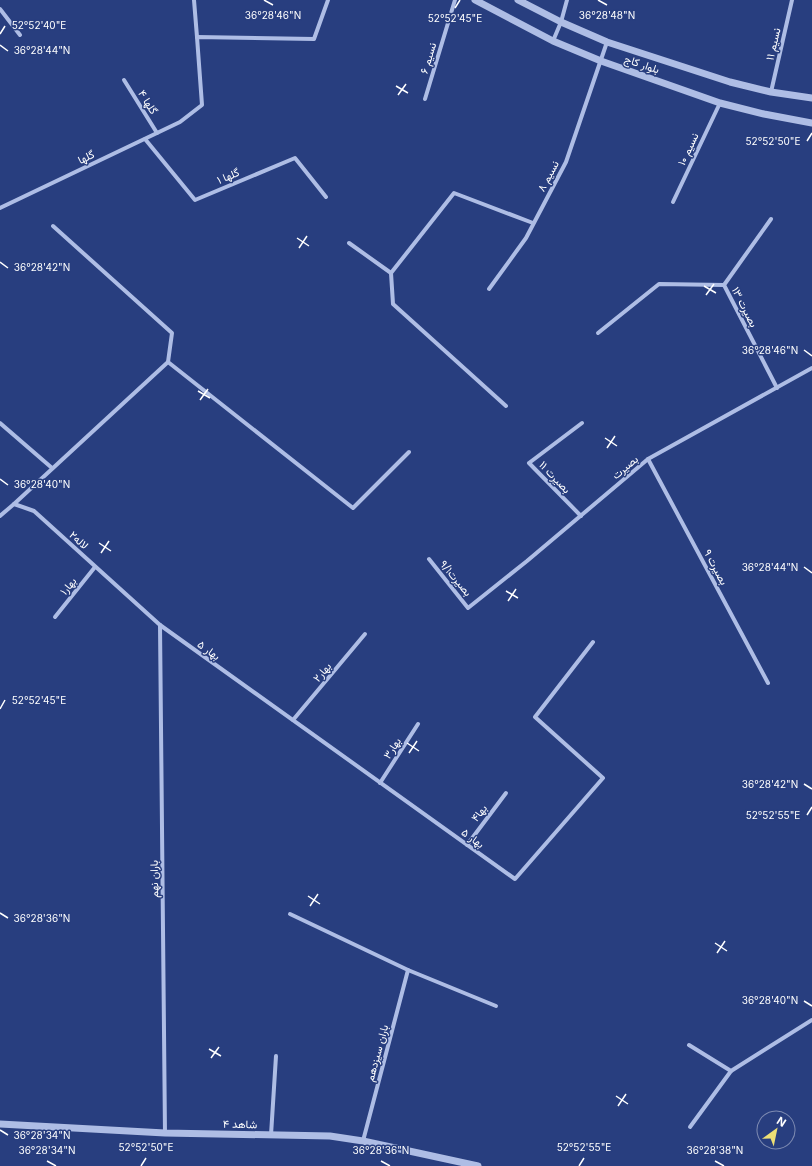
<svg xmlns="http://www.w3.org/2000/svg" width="812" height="1166" font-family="Inter,Vazirmatn,sans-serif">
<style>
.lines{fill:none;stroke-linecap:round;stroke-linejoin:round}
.minor{stroke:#aebde5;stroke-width:4}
.tertiary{stroke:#aebde5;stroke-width:7}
.ticks{fill:none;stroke:#fff;stroke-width:1.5}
.labels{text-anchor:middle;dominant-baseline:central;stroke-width:3;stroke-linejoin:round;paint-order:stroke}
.street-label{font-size:11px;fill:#fff;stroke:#283e7f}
.ticks-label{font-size:10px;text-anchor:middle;fill:#fff;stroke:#283e7f;stroke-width:3;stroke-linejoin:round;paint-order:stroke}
</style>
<rect width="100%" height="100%" fill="#283e7f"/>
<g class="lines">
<g class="minor">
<path d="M194 0 197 37"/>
<path d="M0 9 20 35"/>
<path d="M553 41 561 22 567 0"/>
<path d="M124 80 157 133"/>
<path d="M771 92 792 0"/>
<path d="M425 99 455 0"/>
<path d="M145 139 195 200 295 158 326 197"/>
<path d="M673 202 720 103"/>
<path d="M0 208 180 122 202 105 197 37 314 39 328 0"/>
<path d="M771 219 724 285 777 388"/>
<path d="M53 226 172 333 168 362"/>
<path d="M349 243 391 273"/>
<path d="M489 289 526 238 566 162 607 42"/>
<path d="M598 333 659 284 724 285"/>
<path d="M506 406 393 304 391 273 454 193 533 223"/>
<path d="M0 423 52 468"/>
<path d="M648 459 768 683"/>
<path d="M14 504 168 362 353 508 409 452"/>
<path d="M0 516 14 504 34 511 160 625 515 879 603 778 535 717 593 642"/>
<path d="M581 516 529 463 582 423"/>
<path d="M429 559 468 608 527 561 648 459 812 368"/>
<path d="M55 617 95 567"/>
<path d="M160 625 165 1133"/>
<path d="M293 720 365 634"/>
<path d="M380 783 418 724"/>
<path d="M467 845 506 793"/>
<path d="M290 914 408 970 496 1006"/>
<path d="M689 1045 731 1071 812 1020"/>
<path d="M690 1127 731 1071"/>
<path d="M271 1135 276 1056"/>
<path d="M363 1141 408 970"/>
</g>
<g class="tertiary">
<path d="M475 0 553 41 601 61 720 103 764 114 812 123"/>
<path d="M518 0 561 22 607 42 730 82 771 92 812 98"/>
<path d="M0 1124 165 1133 330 1136 363 1141 478 1166"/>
</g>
</g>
<path class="ticks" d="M264 0 273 5M598 0 607 5M455 8 460 0M0 34 5 26M0 45 8 51M396 86 408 93M398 95 406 84M807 141 812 133M297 238 309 246M299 248 307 236M0 262 8 268M704 286 716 293M706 295 714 284M804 350 812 356M198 391 210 398M200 400 208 389M605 438 617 446M607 448 615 436M0 479 8 485M99 543 111 551M101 553 109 541M804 567 812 573M506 591 518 598M508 601 516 589M0 709 5 700M407 743 419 751M409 753 417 741M804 784 812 789M807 815 812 807M308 896 320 904M310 906 318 894M0 913 8 918M715 943 727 951M717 953 725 941M804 1001 812 1006M209 1049 221 1056M211 1058 219 1047M616 1096 628 1104M618 1106 626 1094M0 1130 8 1135M47 1161 56 1166M381 1161 390 1166M715 1161 724 1166M141 1166 146 1158M579 1166 584 1158"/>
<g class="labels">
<g class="street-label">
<text transform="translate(773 44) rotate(-77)">نسیم ۱۱</text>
<text transform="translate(428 58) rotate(-73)">نسیم ۶</text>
<text transform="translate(642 64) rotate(19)">بلوار کاج</text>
<text transform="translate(148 102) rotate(58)">گلها ۴</text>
<text transform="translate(688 149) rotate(-65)">نسیم ۱۰</text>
<text transform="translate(86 157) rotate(-26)">گلها</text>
<text transform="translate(228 176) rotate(-23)">گلها ۱</text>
<text transform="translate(548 176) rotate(-62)">نسیم ۸</text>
<text transform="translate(745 307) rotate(63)">بصیرت ۱۳</text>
<text transform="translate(625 467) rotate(-40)">بصیرت</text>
<text transform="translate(555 477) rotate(46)">بصیرت ۱۱</text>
<text transform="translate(79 540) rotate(42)">لاله۲</text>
<text transform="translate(716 567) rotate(62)">بصیرت ۹</text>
<text transform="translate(456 578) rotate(50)">بصیرت۹/۱</text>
<text transform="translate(68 586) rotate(-51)">بهار۱</text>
<text transform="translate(209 650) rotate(36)">بهار ۵</text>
<text transform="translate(322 672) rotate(-50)">بهار۲</text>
<text transform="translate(392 748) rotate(-57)">بهار۳</text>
<text transform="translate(479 813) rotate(-53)">بها۴</text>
<text transform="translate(473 838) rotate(36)">بهار ۵</text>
<text transform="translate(154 879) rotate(-91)">باران نهم</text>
<text transform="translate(377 1053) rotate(-75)">باران سیزدهم</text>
<text transform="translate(240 1124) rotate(1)">شاهد ۴</text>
</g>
</g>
<g class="ticks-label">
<text x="273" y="19">36°28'46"N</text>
<text x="607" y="19">36°28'48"N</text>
<text x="455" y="22">52°52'45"E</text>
<text x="39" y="29">52°52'40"E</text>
<text x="42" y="54">36°28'44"N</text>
<text x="773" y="145">52°52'50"E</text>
<text x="42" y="271">36°28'42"N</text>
<text x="770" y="354">36°28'46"N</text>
<text x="42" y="488">36°28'40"N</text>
<text x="770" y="571">36°28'44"N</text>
<text x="39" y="704">52°52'45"E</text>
<text x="770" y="788">36°28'42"N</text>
<text x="773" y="819">52°52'55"E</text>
<text x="42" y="922">36°28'36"N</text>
<text x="770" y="1004">36°28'40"N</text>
<text x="42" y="1139">36°28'34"N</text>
<text x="146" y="1151">52°52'50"E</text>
<text x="584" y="1151">52°52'55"E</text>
<text x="47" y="1154">36°28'34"N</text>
<text x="381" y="1154">36°28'36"N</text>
<text x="715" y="1154">36°28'38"N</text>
</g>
<g transform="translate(776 1130) rotate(33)"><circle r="19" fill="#283e7f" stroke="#7e8bb2"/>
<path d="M0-3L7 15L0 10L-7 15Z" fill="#eddf75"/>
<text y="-6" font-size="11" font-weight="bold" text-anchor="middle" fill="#ffffff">N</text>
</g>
</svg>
